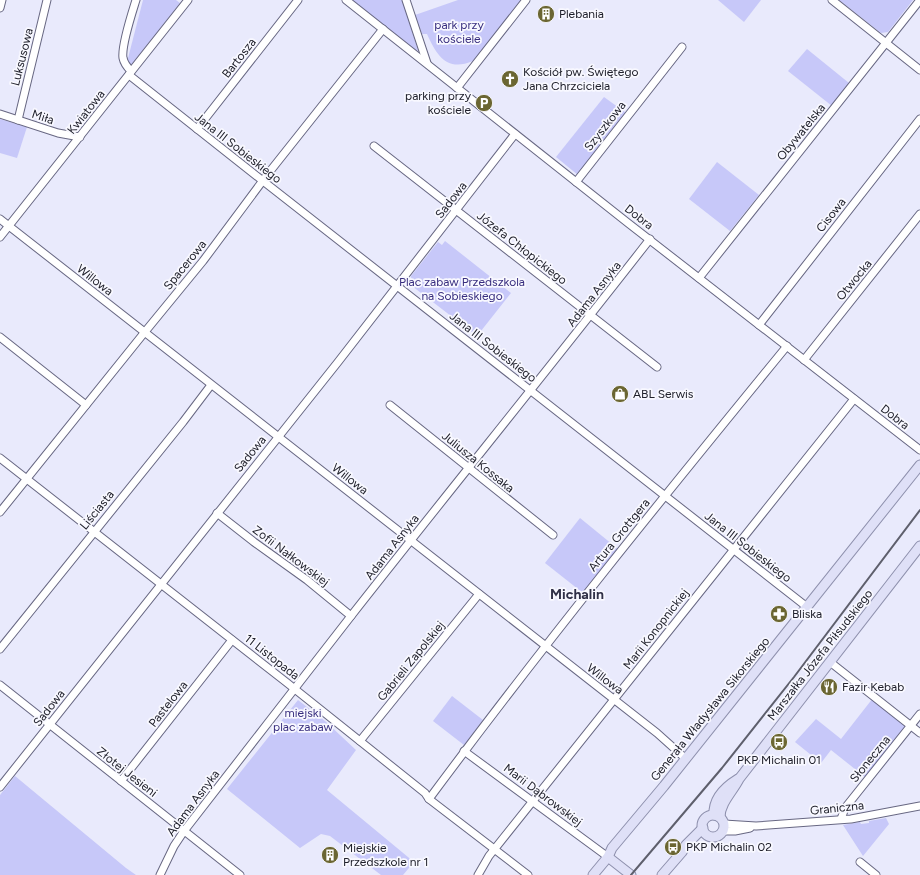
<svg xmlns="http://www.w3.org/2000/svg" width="920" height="875" font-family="Figtree,sans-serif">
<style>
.green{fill:#c7c8f9}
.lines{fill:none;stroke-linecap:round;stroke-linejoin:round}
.minor-casing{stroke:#676782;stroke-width:9}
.major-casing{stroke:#8e90ad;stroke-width:11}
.minor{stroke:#fff;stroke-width:7}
.major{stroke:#dfe0f7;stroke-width:9}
.rail{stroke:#5e5f6c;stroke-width:2}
.labels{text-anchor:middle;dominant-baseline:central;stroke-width:3.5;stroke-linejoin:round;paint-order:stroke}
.poi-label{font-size:12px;fill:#20212c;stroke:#f8f8ff;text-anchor:start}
.park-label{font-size:12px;fill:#382e7f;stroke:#f8f8ff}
.street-label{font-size:12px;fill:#20212c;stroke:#f8f8ff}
.quarter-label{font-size:14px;font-weight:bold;fill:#313148;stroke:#f8f8ff}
</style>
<rect width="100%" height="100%" fill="#e9eafc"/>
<g class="green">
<path d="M143 0H176L180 3 131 65 127 62Z"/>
<path d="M352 0H402L418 50 416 52Z"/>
<path d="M458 0H522L473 61C447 72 437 56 427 34H422L415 15Z"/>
<path d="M718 0H761L744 22Z"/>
<path d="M839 0H913L888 32 881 33Z"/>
<path d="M807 49 849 83 832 106 788 71Z"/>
<path d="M604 97 626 113 578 175 556 157Z"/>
<path d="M0 119 27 127 17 158 0 153Z"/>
<path d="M717 162 759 195 730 231 689 199Z"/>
<path d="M445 241 511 293 477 336 412 286 411 276 438 242 442 245Z"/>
<path d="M580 518 618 549 583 593 545 563Z"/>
<path d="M452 696 483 720 464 745 433 721Z"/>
<path d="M873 698 907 727 865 777 831 750 821 763 795 742 816 719 841 739Z"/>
<path d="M298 700 325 721 356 750 327 790 414 862 403 875H381L330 836 321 834 300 848 227 789Z"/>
<path d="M15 776 126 868 136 875H0V795Z"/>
<path d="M886 818 889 824 863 856 843 825 860 822 861 824 869 823V821Z"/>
</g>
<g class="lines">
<defs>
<g id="minor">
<path d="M346 0 628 223 920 450"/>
<path d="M406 0 427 63"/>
<path d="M832 0 920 70"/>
<path d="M0 8 2 0"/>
<path d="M131 71C128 68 124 63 123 58 121 46 132 13 136 0"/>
<path d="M129 75 263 181 807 607"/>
<path d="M457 88 526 0"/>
<path d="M0 114 58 133 80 137"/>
<path d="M18 120 47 0"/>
<path d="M197 129 298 0"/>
<path d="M374 146 657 367"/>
<path d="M576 182 682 47"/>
<path d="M0 219 657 733 686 759"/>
<path d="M0 237 188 0"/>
<path d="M699 278 920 0"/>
<path d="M759 325 920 119"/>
<path d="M0 337 86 405"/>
<path d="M804 360 920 214"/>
<path d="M390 405 553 535"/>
<path d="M0 458 286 682 425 793 429 799 528 875"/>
<path d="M0 512 144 333 203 261 267 175 383 29"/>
<path d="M217 513 254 542 307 580 351 616"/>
<path d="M0 649 183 422 211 385"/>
<path d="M830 662 920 733"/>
<path d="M0 685 240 875"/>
<path d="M360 741 479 594"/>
<path d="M464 751 608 857"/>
<path d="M121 781 232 640"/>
<path d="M0 787 338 362 515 134"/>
<path d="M429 799C544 644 665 495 787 346"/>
<path d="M841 819 845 808 920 714"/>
<path d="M724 824 756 826 851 819 920 806"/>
<path d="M723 831H735L750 828"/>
<path d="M860 862 876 875"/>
<path d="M160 875 174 846 184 831C240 760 295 687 351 616 450 490 551 366 650 239"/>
<path d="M478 875 489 856 854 399"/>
</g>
<g id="major">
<path d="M714 815C713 799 725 787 738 779"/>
<circle cx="713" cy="826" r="11"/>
<path d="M720 817C720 803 733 791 739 779L920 546"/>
<path d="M608 857 631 875"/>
<path d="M593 875 608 857 612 848 664 786 920 465"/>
<path d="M662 875 682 852 686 845 703 828"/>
</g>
</defs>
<use href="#minor" class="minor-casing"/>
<use href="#major" class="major-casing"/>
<use href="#minor" class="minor"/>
<use href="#major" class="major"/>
<path class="rail" d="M631 875 722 768 794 677 920 510"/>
</g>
<defs>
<symbol id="building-disc" viewBox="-11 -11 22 22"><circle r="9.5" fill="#6b6632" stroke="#f8f8ff"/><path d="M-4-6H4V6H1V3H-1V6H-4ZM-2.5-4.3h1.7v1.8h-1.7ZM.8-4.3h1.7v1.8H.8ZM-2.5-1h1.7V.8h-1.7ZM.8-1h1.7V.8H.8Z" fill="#fff"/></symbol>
<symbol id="church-disc" viewBox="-11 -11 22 22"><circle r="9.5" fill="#6b6632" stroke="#f8f8ff"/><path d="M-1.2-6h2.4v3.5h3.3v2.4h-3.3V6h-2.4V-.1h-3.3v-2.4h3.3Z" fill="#fff"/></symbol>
<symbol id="parking-disc" viewBox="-11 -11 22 22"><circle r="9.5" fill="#6b6632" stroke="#f8f8ff"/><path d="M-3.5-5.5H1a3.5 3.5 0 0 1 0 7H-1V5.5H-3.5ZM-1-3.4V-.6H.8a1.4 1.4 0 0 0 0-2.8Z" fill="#fff"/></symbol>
<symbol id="shop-disc" viewBox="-11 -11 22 22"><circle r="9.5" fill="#6b6632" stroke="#f8f8ff"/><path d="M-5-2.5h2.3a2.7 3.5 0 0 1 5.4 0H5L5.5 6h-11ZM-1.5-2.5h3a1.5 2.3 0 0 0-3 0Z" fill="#fff"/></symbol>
<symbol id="pharmacy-disc" viewBox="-11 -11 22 22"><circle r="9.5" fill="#6b6632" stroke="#f8f8ff"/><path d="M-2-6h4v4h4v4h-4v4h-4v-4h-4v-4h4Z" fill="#fff"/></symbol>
<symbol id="restaurant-disc" viewBox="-11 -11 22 22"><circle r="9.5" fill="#6b6632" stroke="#f8f8ff"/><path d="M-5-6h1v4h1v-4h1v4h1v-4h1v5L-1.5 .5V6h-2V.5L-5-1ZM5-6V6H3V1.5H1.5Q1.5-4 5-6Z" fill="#fff"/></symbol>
<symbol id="bus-disc" viewBox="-11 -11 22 22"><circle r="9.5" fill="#6b6632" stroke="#f8f8ff"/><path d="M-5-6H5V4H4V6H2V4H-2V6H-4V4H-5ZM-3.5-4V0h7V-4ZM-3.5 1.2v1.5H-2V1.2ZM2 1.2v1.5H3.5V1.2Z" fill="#fff"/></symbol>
</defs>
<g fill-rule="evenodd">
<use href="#building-disc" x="536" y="4" width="20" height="20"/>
<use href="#church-disc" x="500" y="69" width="20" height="20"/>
<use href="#parking-disc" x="474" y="93" width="20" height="20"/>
<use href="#shop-disc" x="610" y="384" width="20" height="20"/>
<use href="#pharmacy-disc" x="769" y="604" width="20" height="20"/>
<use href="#restaurant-disc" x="819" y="677" width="20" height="20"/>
<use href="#bus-disc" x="769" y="732" width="20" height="20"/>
<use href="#bus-disc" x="663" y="837" width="20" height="20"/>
<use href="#building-disc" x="320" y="845" width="20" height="20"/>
</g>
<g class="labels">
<g class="poi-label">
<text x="559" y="14">Plebania</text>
<text x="523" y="72">Kościół pw. Świętego<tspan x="523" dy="14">Jana Chrzciciela</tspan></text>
<text x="471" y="96" text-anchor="end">parking przy<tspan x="471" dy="14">kościele</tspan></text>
<text x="633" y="394">ABL Serwis</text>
<text x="792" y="614">Bliska</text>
<text x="842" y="687">Fazir Kebab</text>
<text x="779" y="760" text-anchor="middle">PKP Michalin 01</text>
<text x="686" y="847">PKP Michalin 02</text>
<text x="343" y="848">Miejskie<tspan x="343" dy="14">Przedszkole nr 1</tspan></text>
</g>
<g class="park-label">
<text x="459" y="25">park przy<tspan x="459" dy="14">kościele</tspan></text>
<text x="462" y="282">Plac zabaw Przedszkola<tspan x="462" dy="14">na Sobieskiego</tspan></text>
<text x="303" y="713">miejski<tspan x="303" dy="14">plac zabaw</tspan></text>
</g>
<g class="street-label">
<text transform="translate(22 57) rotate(-76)">Luksusowa</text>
<text transform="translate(239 58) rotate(-52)">Bartosza</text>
<text transform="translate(86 112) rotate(-52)">Kwiatowa</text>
<text transform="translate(43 117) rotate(18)">Miła</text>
<text transform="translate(605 126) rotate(-52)">Szyszkowa</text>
<text transform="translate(801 132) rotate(-51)">Obywatelska</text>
<text transform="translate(238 148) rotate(38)">Jana III Sobieskiego</text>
<text transform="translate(451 200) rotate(-52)">Sadowa</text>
<text transform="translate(831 215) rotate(-52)">Cisowa</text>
<text transform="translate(639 217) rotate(38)">Dobra</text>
<text transform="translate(522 248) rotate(38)">Józefa Chłopickiego</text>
<text transform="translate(185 265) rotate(-51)">Spacerowa</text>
<text transform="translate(95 280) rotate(38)">Willowa</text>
<text transform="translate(854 280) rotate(-51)">Otwocka</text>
<text transform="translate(594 294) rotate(-52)">Adama Asnyka</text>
<text transform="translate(493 347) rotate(38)">Jana III Sobieskiego</text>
<text transform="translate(895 417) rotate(38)">Dobra</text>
<text transform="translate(250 454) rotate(-51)">Sadowa</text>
<text transform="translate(478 462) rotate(39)">Juliusza Kossaka</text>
<text transform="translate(350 479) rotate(38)">Willowa</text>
<text transform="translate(97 510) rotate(-51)">Liściasta</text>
<text transform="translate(619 535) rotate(-51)">Artura Grottgera</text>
<text transform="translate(392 547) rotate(-52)">Adama Asnyka</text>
<text transform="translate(748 547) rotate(38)">Jana III Sobieskiego</text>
<text transform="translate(291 556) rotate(37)">Zofii Nałkowskiej</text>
<text transform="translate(656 629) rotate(-52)">Marii Konopnickiej</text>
<text transform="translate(820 655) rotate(-52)">Marszałka Józefa Piłsudskiego</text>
<text transform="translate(272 657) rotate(38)">11 Listopada</text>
<text transform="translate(411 661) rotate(-51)">Gabrieli Zapolskiej</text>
<text transform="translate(605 679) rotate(37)">Willowa</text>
<text transform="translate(168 704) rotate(-52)">Pastelowa</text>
<text transform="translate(49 708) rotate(-52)">Sadowa</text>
<text transform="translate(710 709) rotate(-51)">Generała Władysława Sikorskiego</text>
<text transform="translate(870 759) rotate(-51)">Słoneczna</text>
<text transform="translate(127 772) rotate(38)">Złotej Jesieni</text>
<text transform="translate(543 795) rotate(37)">Marii Dąbrowskiej</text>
<text transform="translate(193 803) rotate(-53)">Adama Asnyka</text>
<text transform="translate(837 808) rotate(-6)">Graniczna</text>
</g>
<g class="quarter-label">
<text x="577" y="594">Michalin</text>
</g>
</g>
</svg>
